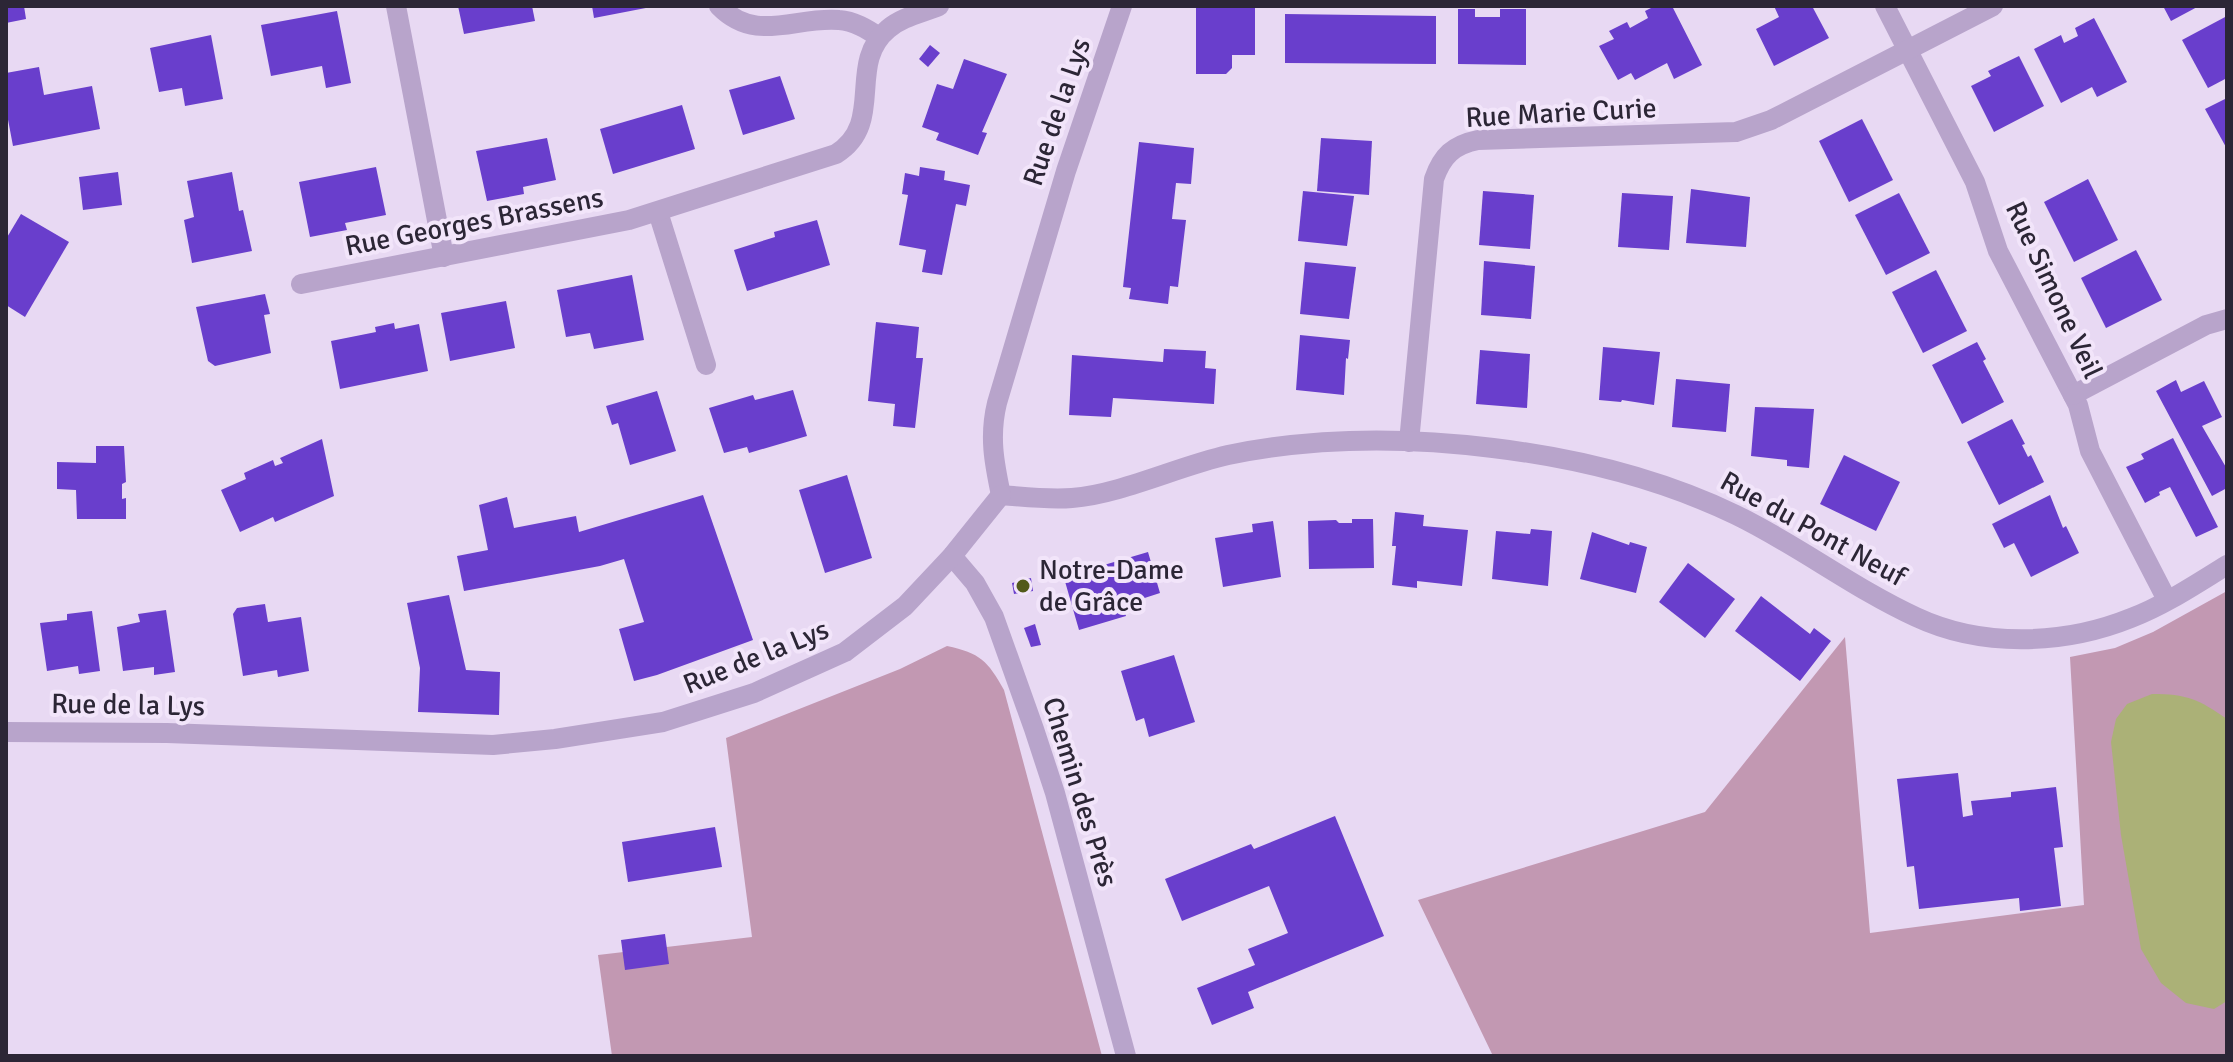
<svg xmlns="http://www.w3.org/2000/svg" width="2233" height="1062" font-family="Signika,sans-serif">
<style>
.grass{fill:#c298b2}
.water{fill:#abb177}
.building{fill:#693ecc}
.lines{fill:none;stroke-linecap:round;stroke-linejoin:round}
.minor{stroke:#b8a4cb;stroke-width:20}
.poi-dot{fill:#525a1a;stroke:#f2e5fa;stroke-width:3}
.labels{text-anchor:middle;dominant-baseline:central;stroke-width:8;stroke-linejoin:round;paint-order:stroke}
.street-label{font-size:28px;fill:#2c2636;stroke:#f2e5fa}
.poi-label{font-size:28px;fill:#2c2636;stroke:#f2e5fa;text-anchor:start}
</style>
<rect width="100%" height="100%" fill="#e8d9f3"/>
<g class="grass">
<path d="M2227 591V1056H1493L1418 900 1705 812 1845 637 1870 933 2084 905 2070 657 2115 648 2153 632Z"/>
<path d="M947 646C980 653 988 661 1004 690L1102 1056H612L598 955 752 937 726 738 900 669Z"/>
</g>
<path class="water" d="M2152 694C2187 694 2198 699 2227 719V1001L2214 1009 2186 1003 2161 983 2141 949 2121 835 2111 742 2116 719 2127 704Z"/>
<g class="building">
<path d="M6 6H24L26 19 6 23Z"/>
<path d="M458 6H532L535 21 464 34Z"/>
<path d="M592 6H651V7L594 18Z"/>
<path d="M1655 6H1672L1702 65 1674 79 1667 63 1635 80 1631 73 1618 80 1599 46 1614 39 1609 31 1627 22 1630 28 1648 18 1645 11Z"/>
<path d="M1774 6H1812L1829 38 1774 66 1756 29 1779 17Z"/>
<path d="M2163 6H2199L2171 21Z"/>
<path d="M1255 7V55H1232V68L1226 74H1196V8Z"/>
<path d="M1458 9H1475V17H1500V9H1526V65L1458 64Z"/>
<path d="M337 11 351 83 326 88 322 66 271 76 261 25Z"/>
<path d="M1285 14 1436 16V64L1285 63Z"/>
<path d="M2227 16V78L2208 88 2182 40Z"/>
<path d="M2094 18 2127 82 2097 97 2092 87 2061 103 2034 49 2061 35 2064 43 2078 36 2075 28Z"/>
<path d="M211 35 223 99 185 106 182 88 159 92 150 48Z"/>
<path d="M930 45 940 53 928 67 919 59Z"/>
<path d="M2019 56 2044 106 1994 132 1971 86 1991 76 1988 71Z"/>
<path d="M964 59 1007 74 982 132 987 133 978 155 936 140 939 133 922 127 937 84 953 89Z"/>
<path d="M39 67 44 95 92 86 100 129 13 146 6 109V73Z"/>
<path d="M780 76 795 119 743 135 729 90Z"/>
<path d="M2227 98V149L2205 109Z"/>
<path d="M682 105 695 149 613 174 600 129Z"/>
<path d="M1862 119 1893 180 1849 202 1819 141Z"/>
<path d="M547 138 556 180 523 187 524 194 487 201 476 151Z"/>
<path d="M1321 138 1372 141 1369 195 1317 191Z"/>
<path d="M1139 142 1194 148 1191 184 1176 183 1172 219 1186 220 1178 287 1170 286 1168 304 1129 299 1131 288 1123 287Z"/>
<path d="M376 167 386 215 345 223 347 230 310 237 299 182Z"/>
<path d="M920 167 945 171 944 180 970 185 966 206 956 204 942 275 922 272 926 250 899 245 908 195 902 194 905 173 919 176Z"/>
<path d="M118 172 122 205 83 210 79 177Z"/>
<path d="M232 172 239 211 243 210 252 251 192 263 184 220 194 217 187 181Z"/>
<path d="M2088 179 2118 240 2074 262 2044 202Z"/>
<path d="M1691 189 1750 197 1746 247 1686 243Z"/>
<path d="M1303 191 1354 196 1347 246 1298 241Z"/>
<path d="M1483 191 1534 195 1530 249 1479 245Z"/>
<path d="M1622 193 1673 196 1669 250 1618 247Z"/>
<path d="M1899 193 1930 253 1886 275 1855 215Z"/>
<path d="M21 214 69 242 25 317 6 305V239Z"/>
<path d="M817 220 830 265 747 291 734 250 775 237 774 232Z"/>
<path d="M2136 250 2162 300 2106 328 2081 278Z"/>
<path d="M1484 261 1535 266 1531 319 1481 315Z"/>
<path d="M1305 262 1356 267 1349 319 1300 314Z"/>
<path d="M1936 270 1967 331 1923 353 1892 292Z"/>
<path d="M632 275 644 340 594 349 590 333 566 337 557 290Z"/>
<path d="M265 294 270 314 264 315 271 353 215 366 208 361 196 307Z"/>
<path d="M506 301 515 348 450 361 441 313Z"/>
<path d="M876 322 919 327 916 358H923L915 428 893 426 895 404 868 401Z"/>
<path d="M394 323 395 329 419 324 428 371 340 389 331 341 376 332 375 327Z"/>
<path d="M1300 335 1350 340 1348 359 1346 358 1344 395 1296 390Z"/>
<path d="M1977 342 1986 359 1983 361 2004 402 1962 424 1932 365Z"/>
<path d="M1603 347 1660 352 1654 405 1622 400 1621 402 1599 400Z"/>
<path d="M1164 349 1206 351 1205 368 1216 369 1214 404 1113 398 1111 417 1069 415 1072 355 1163 362Z"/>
<path d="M1480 350 1530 354 1527 408 1476 404Z"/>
<path d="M1676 379 1730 384 1726 432 1672 427Z"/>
<path d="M2176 380 2181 392 2204 381 2222 417 2202 426 2227 469V488L2212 496 2156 391Z"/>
<path d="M793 390 807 436 749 453 747 447 724 453 709 408 753 395 755 400Z"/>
<path d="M657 391 676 451 630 465 618 423 612 425 606 406Z"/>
<path d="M1755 407 1814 409 1809 468 1787 466V460L1751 456Z"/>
<path d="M2012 419 2025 444 2022 445 2028 457 2031 455 2044 482 1999 505 1967 442Z"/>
<path d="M2173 438 2218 527 2196 537 2170 487 2159 492 2160 495 2145 503 2126 467 2144 459 2141 454Z"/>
<path d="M322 439 334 496 275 522 273 517 240 532 221 490 246 479 244 473 273 460 275 466 283 463 280 458Z"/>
<path d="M96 446H124L126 482 122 484V499L126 498V519H77L76 490 57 489V462L96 463Z"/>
<path d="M1844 455 1900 482 1876 531 1820 504Z"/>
<path d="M847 475 872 558 825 573 799 490Z"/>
<path d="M703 495 753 640 657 675 634 681 619 629 644 622 624 559 600 566 464 591 457 556 488 550 479 505 507 497 514 528 576 516 579 532Z"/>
<path d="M2050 495 2063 528 2066 526 2079 553 2031 577 2014 543 2004 548 1992 524Z"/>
<path d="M1395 512 1424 515 1423 526 1468 530 1462 586 1417 581V588L1392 585 1396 546H1392Z"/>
<path d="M1352 519H1373L1374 568 1309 569 1308 521 1336 520 1339 523H1352Z"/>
<path d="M1273 521 1281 577 1223 587 1215 538 1253 532 1252 524Z"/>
<path d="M1531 529 1552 531 1548 586 1492 579 1496 531 1530 534Z"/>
<path d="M1592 532 1629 545 1630 542 1647 547 1636 593 1580 579Z"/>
<path d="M1148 552 1160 593 1123 605 1126 616 1079 630 1062 571 1085 565 1087 570Z"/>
<path d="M1688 563 1735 599 1705 638 1659 602Z"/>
<path d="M1031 578 1033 591 1014 594 1012 583Z"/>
<path d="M449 595 466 670 500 672 499 715 418 712 420 668 407 603Z"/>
<path d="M1761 596 1810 634 1814 628 1831 641 1800 681 1735 631Z"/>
<path d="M265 604 268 622 301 617 309 671 278 677 277 670 243 676 233 614 237 608Z"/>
<path d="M166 610 175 672 154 675V667L123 671 117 627 140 622 138 614Z"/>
<path d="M92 611 100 671 79 674 78 666 47 671 40 623 67 620V614Z"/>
<path d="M1035 624 1041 645 1031 647 1024 628Z"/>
<path d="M1174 655 1195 722 1149 737 1144 718 1136 721 1121 671Z"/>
<path d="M1958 773 1963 817 1973 815 1971 801 2011 797V792L2056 787 2063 847 2054 848 2061 906 2020 911 2019 898 1919 909 1914 866 1907 867 1897 779Z"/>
<path d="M1335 816 1384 936 1248 992 1254 1008 1212 1025 1197 988 1255 965 1248 949 1288 933 1269 886 1182 921 1165 879 1251 844 1254 849Z"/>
<path d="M715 827 722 867 628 882 622 842Z"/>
<path d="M665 934 669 964 625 970 621 940Z"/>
</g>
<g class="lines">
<g class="minor">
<path d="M396 6 444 257"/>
<path d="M719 6C756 44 795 16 839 20 854 21 867 29 879 37"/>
<path d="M1885 6 1975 182 1998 251 2078 405 2090 451 2167 600"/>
<path d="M658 212 706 365"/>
<path d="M301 284 629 220 836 154C886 123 846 64 888 29 902 17 922 13 939 6"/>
<path d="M2073 395 2206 325 2227 319"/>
<path d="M1409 442 1434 179C1442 156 1453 145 1478 140L1736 132 1771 120 1993 6"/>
<path d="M1001 495C1025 497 1049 500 1072 498 1121 494 1179 466 1228 455 1315 437 1405 437 1493 448 1576 458 1661 479 1736 515 1798 545 1853 588 1916 617 1982 648 2064 645 2131 618 2165 605 2196 584 2227 565"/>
<path d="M1001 495C994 462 989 436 997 403L1066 171 1122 6"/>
<path d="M952 556 975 583 994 617 1034 729 1055 793 1126 1056"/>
<path d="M6 732 167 733 493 745 555 739 663 722 754 693 845 652 905 606 952 556 1001 495"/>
</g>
</g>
<circle class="poi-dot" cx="1023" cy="586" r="8"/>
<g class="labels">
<g class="street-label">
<text transform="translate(1057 112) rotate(-71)">Rue de la Lys</text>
<text transform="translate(1561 113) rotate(-3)">Rue Marie Curie</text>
<text transform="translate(474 222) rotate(-11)">Rue Georges Brassens</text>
<text transform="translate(2054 290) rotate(65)">Rue Simone Veil</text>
<text transform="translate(1813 529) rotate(29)">Rue du Pont Neuf</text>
<text transform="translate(756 657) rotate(-22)">Rue de la Lys</text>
<text transform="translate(128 705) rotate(1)">Rue de la Lys</text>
<text transform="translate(1080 792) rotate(73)">Chemin des Près</text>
</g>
<g class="poi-label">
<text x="1039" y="570">Notre-Dame<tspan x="1039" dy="32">de Grâce</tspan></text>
</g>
</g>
<rect width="2233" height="1062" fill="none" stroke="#2c2636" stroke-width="16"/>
</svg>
